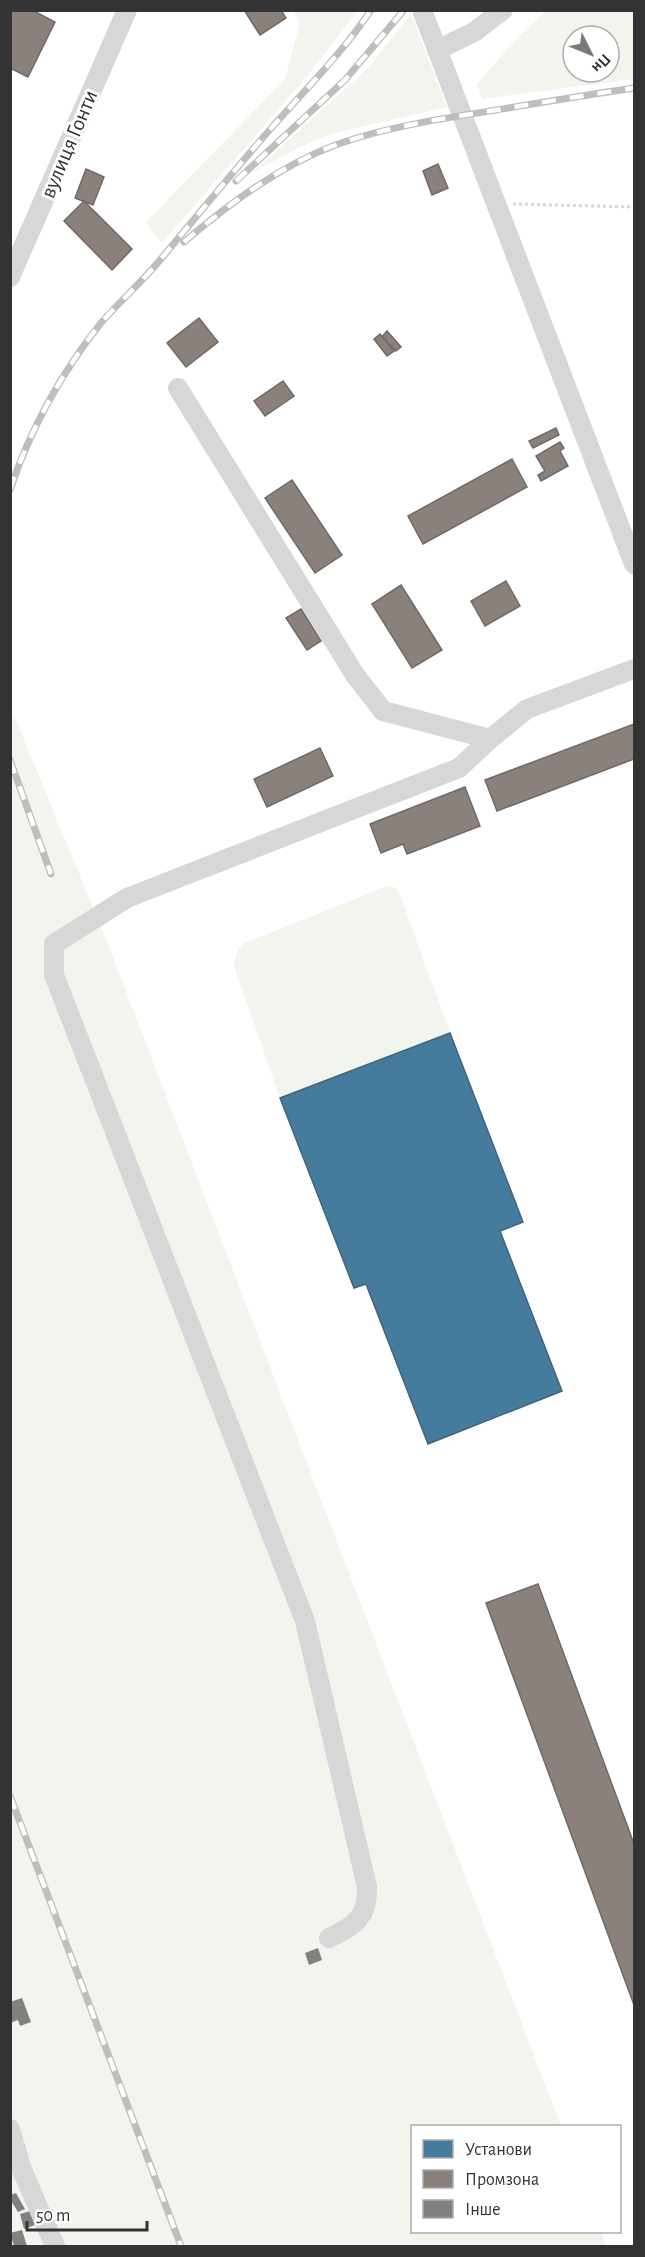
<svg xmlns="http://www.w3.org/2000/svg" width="645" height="2257" font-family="'Alegreya Sans',sans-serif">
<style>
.green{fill:#f1f5ed;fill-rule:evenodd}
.public{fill:#457b9d;stroke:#40657d;stroke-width:1.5}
.industry{fill:#8a817c;stroke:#706a66;stroke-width:1.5}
.building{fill:#818181}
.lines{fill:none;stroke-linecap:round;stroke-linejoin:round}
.path{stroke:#d6d6d6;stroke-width:3;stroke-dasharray:3 3;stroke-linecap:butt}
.minor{stroke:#d7d7d7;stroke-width:20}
.rail-casing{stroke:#bebebe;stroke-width:7}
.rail{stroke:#fff;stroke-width:4.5;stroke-dasharray:14;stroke-linecap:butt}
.labels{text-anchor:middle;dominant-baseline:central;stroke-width:6;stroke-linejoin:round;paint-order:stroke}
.street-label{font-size:22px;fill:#333;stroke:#fff}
</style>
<rect width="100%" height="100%" fill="#fff"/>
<g class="green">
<path d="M293 11H358L303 81 162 243 146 222 285 79 300 23Z"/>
<path d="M546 11H634V79L482 99 477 84 515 40ZM573 36H609V72H573Z"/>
<path d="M411 14 447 107 334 133 301 146 252 173 367 69Z"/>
<path d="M10 716 16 720 104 934 561 2126H412V2232H601L607 2246H11Z"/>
<path d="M388 886 394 887 399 892 450 1033 280 1098 236 972C233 959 235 952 245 943Z"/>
</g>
<path class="public" d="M450 1033 523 1222 500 1231 562 1391 428 1444 366 1284 354 1288 280 1098Z"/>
<g class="industry">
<path d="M10 10H32L55 22 28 77 10 68Z"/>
<path d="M244 10H281L286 18 260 35Z"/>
<path d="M438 164 448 188 432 195 423 171Z"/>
<path d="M86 169 104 177 93 205 75 198Z"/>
<path d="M84 201 132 249 112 270 64 221Z"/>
<path d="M199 318 218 342 186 367 167 343Z"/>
<path d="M387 331 401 347 396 351 382 337Z"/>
<path d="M380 334 394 351 387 356 374 339Z"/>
<path d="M283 381 294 396 265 416 254 401Z"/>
<path d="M556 428 559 435 533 448 529 441Z"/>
<path d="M560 442 564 448 560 451 568 466 541 481 538 475 545 471 536 456Z"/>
<path d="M512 459 527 487 423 544 408 516Z"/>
<path d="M292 480 342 555 315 573 265 498Z"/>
<path d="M506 581 520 606 485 626 471 601Z"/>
<path d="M401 585 442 650 412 668 372 604Z"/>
<path d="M301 609 321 641 307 650 286 618Z"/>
<path d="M634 724V759L497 811 485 780Z"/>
<path d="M320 748 333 776 267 807 254 779Z"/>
<path d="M465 787 480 826 407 854 403 844 381 853 370 824Z"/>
<path d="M538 1584 634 1844V2005L486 1603Z"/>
</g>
<g class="building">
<path d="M318 1948 322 1960 309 1965 305 1953Z"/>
<path d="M22 1998 31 2022 20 2026 18 2020 10 2023V2002Z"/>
<path d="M16 2193 25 2209 18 2212 10 2199V2195Z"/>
<path d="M34 2210 38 2224 24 2229 20 2214Z"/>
<path d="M22 2230 27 2246H14L10 2233Z"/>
</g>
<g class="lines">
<path class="path" d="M513 204 634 207"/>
<g class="minor">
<path d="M422 10 634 564"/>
<path d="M437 50 474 32 503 10"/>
<path d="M10 277 127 10"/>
<path d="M178 388 355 675 383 711 490 739"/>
<path d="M329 1938C355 1926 368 1917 367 1887L305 1621 54 975V944L127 898 459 768 490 739 527 709 634 669"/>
<path d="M10 2129 22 2170 55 2246"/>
</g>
<defs>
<g id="rail">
<path d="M236 181 345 80 404 10"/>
<path d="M184 242C230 203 281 165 338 144 387 127 439 119 490 111 538 103 586 95 634 88"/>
<path d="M10 490C30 430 61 373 101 323 120 301 142 282 160 260 198 215 235 169 274 125 307 88 343 52 371 10"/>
<path d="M10 760 51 874"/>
<path d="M10 1796 181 2246"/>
</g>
</defs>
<use href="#rail" class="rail-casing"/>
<use href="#rail" class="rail"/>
</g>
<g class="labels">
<g class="street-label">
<text transform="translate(69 144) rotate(-67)">вулиця Гонти</text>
</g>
</g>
<rect width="645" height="2257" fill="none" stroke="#333333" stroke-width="24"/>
<rect x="411" y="2125" width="210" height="108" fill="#ffffff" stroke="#adadad" stroke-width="1.5"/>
<rect x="423" y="2140" width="30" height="18" fill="#457b9d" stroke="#adadad" stroke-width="1.5"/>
<text x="465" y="2155" font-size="18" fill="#333333">Установи</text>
<rect x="423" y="2170" width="30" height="18" fill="#8a817c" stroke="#adadad" stroke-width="1.5"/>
<text x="465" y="2185" font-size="18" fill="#333333">Промзона</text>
<rect x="423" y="2200" width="30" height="18" fill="#818181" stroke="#adadad" stroke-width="1.5"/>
<text x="465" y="2215" font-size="18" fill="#333333">Інше</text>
<g transform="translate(591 54) rotate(133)"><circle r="28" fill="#ffffff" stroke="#adadad" stroke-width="1.5"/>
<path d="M0-4.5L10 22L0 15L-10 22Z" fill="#7a7a7a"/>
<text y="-9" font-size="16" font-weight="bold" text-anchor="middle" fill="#333333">Пн</text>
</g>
<path d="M27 2221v9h120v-9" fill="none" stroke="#333333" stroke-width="3"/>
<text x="36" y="2221" font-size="18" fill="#333333" stroke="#ffffff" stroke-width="4.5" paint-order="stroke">50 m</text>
</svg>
